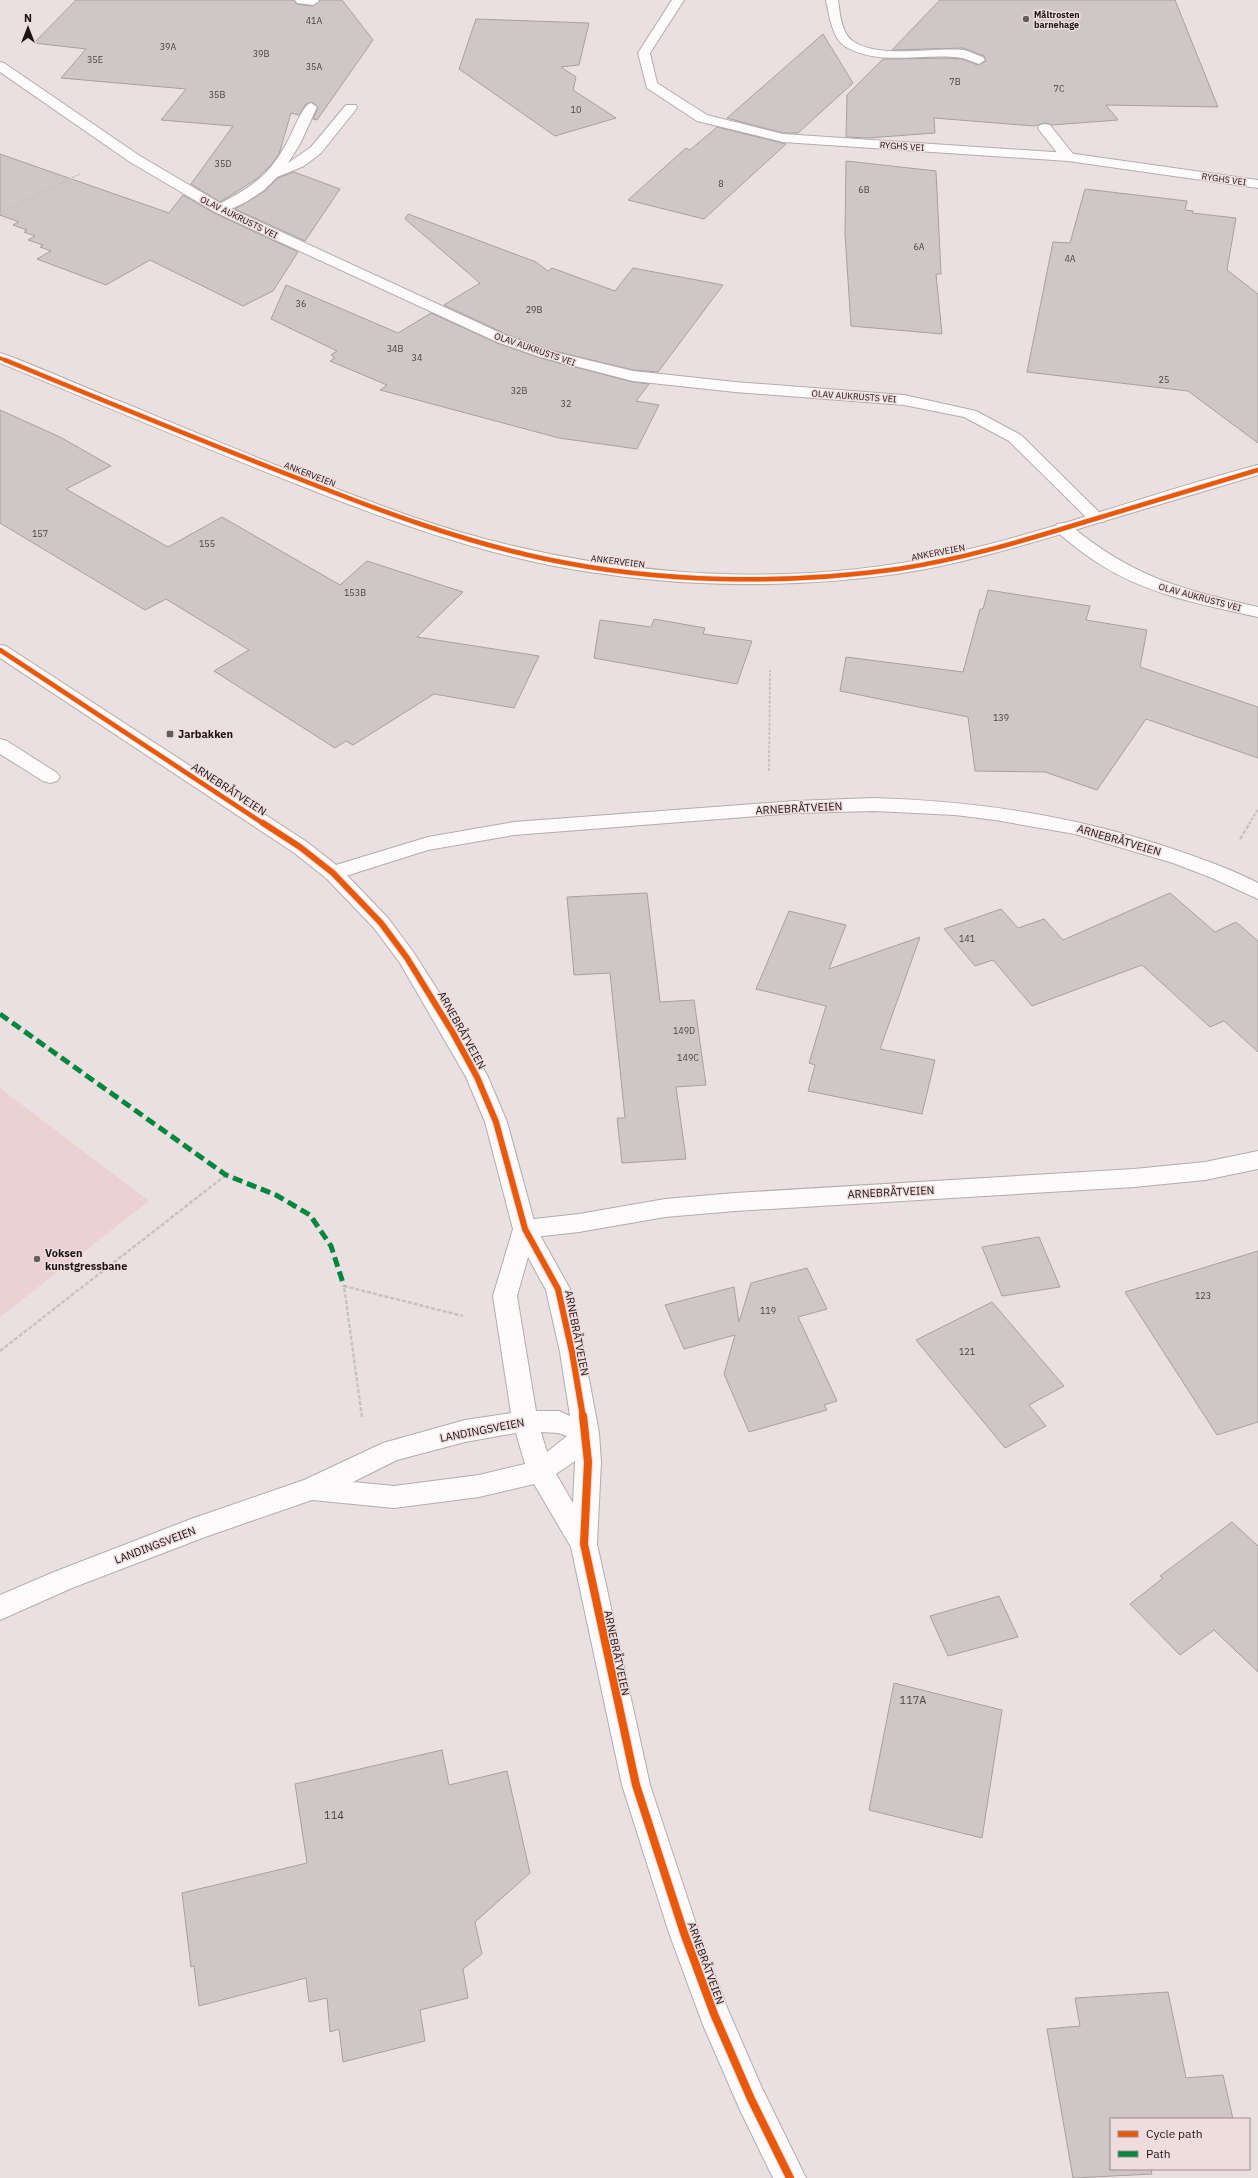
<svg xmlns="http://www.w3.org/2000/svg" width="1258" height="2178" font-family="'IBM Plex Sans',sans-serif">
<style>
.green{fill:#ebd1d2}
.building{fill:#cfc7c7;stroke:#a7a0a0}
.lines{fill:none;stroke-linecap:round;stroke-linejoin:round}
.service-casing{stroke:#b3acac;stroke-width:2}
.minor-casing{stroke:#b3acac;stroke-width:2}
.tertiary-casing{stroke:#b3acac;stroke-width:2}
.secondary-casing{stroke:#b3acac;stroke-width:2}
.path-far2{stroke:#c6c2c2;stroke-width:1.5;stroke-dasharray:2.5 1;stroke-linecap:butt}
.path-far1{stroke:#c6c2c2;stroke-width:2;stroke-dasharray:3 1.5;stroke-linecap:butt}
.path{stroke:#c6c2c2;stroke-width:2.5;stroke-dasharray:4 2;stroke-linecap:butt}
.service{fill:#fcfafa;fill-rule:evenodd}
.minor{fill:#fcfafa;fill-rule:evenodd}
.tertiary{fill:#fcfafa;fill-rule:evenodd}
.secondary{fill:#fcfafa;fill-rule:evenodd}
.quiet{stroke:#00873e;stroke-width:5;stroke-dasharray:10 5;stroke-linecap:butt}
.cycleway-far3-casing{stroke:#efdcdd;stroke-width:5}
.cycleway-far2-casing{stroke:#efdcdd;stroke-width:6}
.cycleway-far1-casing{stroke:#efdcdd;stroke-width:8}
.cycleway-casing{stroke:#efdcdd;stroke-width:10}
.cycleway-far3{stroke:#e8590c;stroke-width:3.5}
.cycleway-far2{stroke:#e8590c;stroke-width:4.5}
.cycleway-far1{stroke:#e8590c;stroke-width:6}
.cycleway{stroke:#e8590c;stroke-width:8}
.poi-dot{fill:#645c5d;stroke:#efdcdd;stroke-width:1.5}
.labels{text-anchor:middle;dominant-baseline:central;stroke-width:3;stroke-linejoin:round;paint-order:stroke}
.far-poi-label{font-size:9px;font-weight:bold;fill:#1c1516;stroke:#efdcdd;text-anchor:start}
.number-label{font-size:9px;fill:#494242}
.far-street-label{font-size:9px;fill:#1c1516;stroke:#efdcdd}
.poi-label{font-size:11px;font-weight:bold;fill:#1c1516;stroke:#efdcdd;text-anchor:start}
.street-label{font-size:11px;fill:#1c1516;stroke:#efdcdd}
.near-number-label{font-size:11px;fill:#494242}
</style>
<rect width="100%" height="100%" fill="#ebe0e1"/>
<path class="green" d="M0 1088 149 1201 0 1317Z"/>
<g class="building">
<path d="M76 0H294L297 4 313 6 320 0H342L373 40 317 120 313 119 318 107 312 102 306 104 299 115 291 113 279 154 271 165 255 180 220 202 191 184 233 126 161 120 186 89 61 78 86 49 34 43Z"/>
<path d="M940 0H1175L1218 107 1106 105 1118 120 1052 125 1045 123 1034 126 934 118 935 133 868 138 846 137 847 95 883 59 947 58 962 59 978 65 986 61 984 56 963 48 892 50Z"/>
<path d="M476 19 589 23 579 65 561 67 576 77 573 90 616 118 555 136 459 69Z"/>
<path d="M823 34 853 83 798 133H783L727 118Z"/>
<path d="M717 127 786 144 704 219 628 200 686 148 690 150Z"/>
<path d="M0 154 169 213 183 195 214 213 298 252 273 291 243 306 150 260 106 285 37 259 51 251 40 247 43 245 28 240 35 236 24 232 27 230 13 225 19 222 0 215Z"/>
<path d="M846 161 936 171 941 274H936L942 334 851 326 845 234Z"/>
<path d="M294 172 340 189 305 241 235 209 265 191 278 178Z"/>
<path d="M1085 189 1187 201 1185 210 1193 211 1192 213 1236 218 1227 270 1258 294V443L1188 391 1027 372 1053 242 1070 243Z"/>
<path d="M408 214 536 262 548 271 552 268 615 291 633 268 723 285 658 372 633 370 550 350 508 335 444 305 480 283 405 219Z"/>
<path d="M286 285 398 333 431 313 497 343 540 358 633 382 649 384 636 401 659 405 637 449 559 438 380 390 387 385 330 361 335 358 331 355 337 351 271 319Z"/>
<path d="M0 410 60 437 111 466 66 489 168 547 222 517 340 585 367 561 463 592 417 637 539 656 514 708 434 694 353 745 346 741 335 748 214 671 249 650 166 599 145 610 0 523Z"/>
<path d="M988 590 1090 606 1086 620 1147 630 1140 667 1258 707V758L1146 719 1097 790 1045 772 975 771 968 717 840 691 846 657 963 672 980 609H983Z"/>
<path d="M654 619 705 628 703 634 752 641 737 684 594 658 600 620 651 627Z"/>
<path d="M647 893 660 1002 694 1000 706 1085 676 1087 686 1159 622 1163 617 1118H625L610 973 574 975 567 897Z"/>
<path d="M1170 893 1215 932 1236 922 1258 941V1052L1224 1021 1210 1027 1142 965 1032 1006 993 960 975 966 944 929 1001 909 1018 928 1044 919 1063 940Z"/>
<path d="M789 911 846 925 829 969 920 937 880 1049 935 1060 922 1114 808 1091 815 1065 809 1063 826 1006 756 989Z"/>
<path d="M1039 1237 1060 1287 1002 1296 982 1247Z"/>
<path d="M1258 1251V1422L1217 1435 1125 1292Z"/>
<path d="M807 1268 827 1309 798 1317 837 1401 824 1405 827 1410 749 1432 724 1374 735 1335 684 1349 665 1305 734 1287 739 1322 751 1283Z"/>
<path d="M992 1302 1064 1386 1029 1405 1046 1426 1005 1448 916 1340Z"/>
<path d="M1232 1522 1258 1546V1672L1214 1630 1180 1655 1130 1604 1163 1578 1160 1576Z"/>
<path d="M999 1596 1018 1637 948 1656 930 1616Z"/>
<path d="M894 1683 1002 1710 982 1838 869 1810Z"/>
<path d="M442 1750 449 1785 507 1771 530 1873 475 1922 482 1954 463 1969 468 1998 420 2010 425 2041 343 2062 339 2029 330 2032 327 1998 309 2002 306 1978 199 2006 194 1966 191 1967 182 1893 307 1863 295 1784Z"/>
<path d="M1168 1992 1186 2078 1223 2075 1233 2119H1111V2169H1151L1152 2174 1073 2178 1047 2029 1080 2026 1075 1998Z"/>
</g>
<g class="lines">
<defs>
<g id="service">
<path d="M826 0H838C840 13 841 34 854 42 882 59 932 47 963 50 970 51 977 55 983 57L985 60 979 64C973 62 967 59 962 58 924 52 881 67 846 47 832 39 829 14 826 0Z"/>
<path d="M311 103 317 107 300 144 288 163 311 147 346 105H356L357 108 321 153 304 166 277 177 264 190 246 202 225 212H215L213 209 215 206C248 189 268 178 286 144 292 135 302 105 311 103Z"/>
<path d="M1045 124 1050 125 1073 154 1075 157 1073 160H1063L1040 131 1038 128 1040 125Z"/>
<path d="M0 739 7 741 57 773 60 777 57 781 50 783 43 781 0 754Z"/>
</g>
<g id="minor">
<path d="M295 0H318L319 1 313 5 297 3Z"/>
<path d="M672 0H684L650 53 657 83 707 115 783 134 1068 153 1258 180V188L1068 161 783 142 697 121 647 88 638 53Z"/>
<path d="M0 62 4 63 140 156 225 206 507 336 550 351 633 371 735 382 904 395 976 411 1021 435 1105 518 1103 522H1091L1009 441 964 417 904 405 735 392 633 381 540 357 497 342 215 212 130 162 0 72Z"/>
<path d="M1063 523 1069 524C1131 577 1181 589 1258 607V617C1205 605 1148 595 1101 565 1085 555 1071 544 1057 532L1055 528 1057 524Z"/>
<path d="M874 798C977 801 1076 816 1173 849 1202 859 1231 869 1258 883V899L1212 878 1173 863 1075 834 995 820 955 815 874 811 795 813 514 835 428 850 333 880 326 878 323 873 326 868 428 837 514 822 795 801Z"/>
<path d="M1258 1151V1169L1205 1180 1134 1187 735 1211 665 1217 579 1232 525 1238 517 1235 513 1229 517 1223 525 1220 579 1214 665 1199 735 1193 1134 1169 1205 1162Z"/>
</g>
<path id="tertiary" d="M0 645 6 646 307 842 340 868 388 918 414 953 461 1027 488 1077 507 1122 536 1228 570 1289 584 1352 599 1433 601 1462 597 1544 650 1785 699 1933 728 2010 762 2088 806 2178H773L740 2110 703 2025 669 1933 622 1785 571 1547 534 1484 479 1497 394 1508 312 1500 205 1537 72 1588 0 1620V1595L54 1572 191 1519 304 1480 383 1443 465 1420 511 1413 493 1296 513 1229 485 1122 466 1077 400 963 374 928 326 878 293 852 0 658ZM528 1257 546 1290 560 1352 570 1416 559 1411H536L517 1296ZM541 1432 558 1433 567 1436 547 1452ZM516 1433 525 1464 479 1475 394 1486 353 1482 397 1460 465 1442ZM575 1461V1462L573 1503 556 1474Z"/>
<path id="secondary" d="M0 353C17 358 33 366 49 372 77 384 106 396 134 407 226 445 317 483 410 516 577 574 775 593 948 554 1053 531 1154 492 1258 465V475C1199 493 1140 510 1081 528 1021 546 959 565 896 574 781 590 663 587 549 565 463 548 380 517 299 485 199 446 100 404 0 363Z"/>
</defs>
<use href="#service" class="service-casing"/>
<use href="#minor" class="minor-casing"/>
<use href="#tertiary" class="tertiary-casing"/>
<use href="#secondary" class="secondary-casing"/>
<path class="path-far2" d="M0 213 80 174"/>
<g class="path-far1">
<path d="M769 771 770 670"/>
<path d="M1249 824 1258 809"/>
</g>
<g class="path">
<path d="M1240 839 1250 823"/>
<path d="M0 1351 226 1175"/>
<path d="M362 1417 344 1286 463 1316"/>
</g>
<use href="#service" class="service"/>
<use href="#minor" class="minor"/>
<use href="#tertiary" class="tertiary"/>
<use href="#secondary" class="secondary"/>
<path class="quiet" d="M0 1014 226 1175 276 1195 310 1215 331 1246 344 1286"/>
<defs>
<path id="cycleway-far3" d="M0 358 7 361"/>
<g id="cycleway-far2">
<path d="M5 360C102 400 199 440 297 478 378 510 460 541 546 559 660 583 782 585 898 569 963 559 1026 540 1088 521 1145 504 1202 487 1258 470"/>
<path d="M0 650 264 824"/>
</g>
<path id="cycleway-far1" d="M263 823 300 847 333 873 381 923 407 958 453 1033 477 1077 496 1122 525 1229 558 1289 572 1352 583 1417"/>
<path id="cycleway" d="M583 1416 588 1462 584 1544 636 1785 684 1933 714 2014 751 2099 790 2178"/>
</defs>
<use href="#cycleway-far3" class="cycleway-far3-casing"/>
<use href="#cycleway-far2" class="cycleway-far2-casing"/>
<use href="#cycleway-far1" class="cycleway-far1-casing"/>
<use href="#cycleway" class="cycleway-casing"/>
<use href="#cycleway-far3" class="cycleway-far3"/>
<use href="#cycleway-far2" class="cycleway-far2"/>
<use href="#cycleway-far1" class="cycleway-far1"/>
<use href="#cycleway" class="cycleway"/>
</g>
<g class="poi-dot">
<circle cx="1026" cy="19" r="4"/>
<rect x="166" y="730" width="8" height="8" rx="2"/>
<circle cx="37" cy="1259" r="4"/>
</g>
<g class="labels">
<g class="far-poi-label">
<text x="1034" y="14">Måltrosten<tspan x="1034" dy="10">barnehage</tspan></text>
</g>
<g class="number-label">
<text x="314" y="20">41A</text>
<text x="168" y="46">39A</text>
<text x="261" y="53">39B</text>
<text x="95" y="59">35E</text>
<text x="314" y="66">35A</text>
<text x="955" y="81">7B</text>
<text x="1059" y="88">7C</text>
<text x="217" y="94">35B</text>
<text x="576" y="109">10</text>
<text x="223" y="163">35D</text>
<text x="721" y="183">8</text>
<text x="864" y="189">6B</text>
<text x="919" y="246">6A</text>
<text x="1070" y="258">4A</text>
<text x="301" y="303">36</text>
<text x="534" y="309">29B</text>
<text x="395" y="348">34B</text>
<text x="417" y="357">34</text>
<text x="1164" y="379">25</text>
<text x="519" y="390">32B</text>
<text x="566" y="403">32</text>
<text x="40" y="533">157</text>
<text x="207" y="543">155</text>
<text x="355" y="592">153B</text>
<text x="1001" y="717">139</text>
<text x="967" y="938">141</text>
<text x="684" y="1030">149D</text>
<text x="688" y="1057">149C</text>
<text x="1203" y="1295">123</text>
<text x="768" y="1310">119</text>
<text x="967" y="1351">121</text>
</g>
<g class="far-street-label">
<text transform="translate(902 146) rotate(4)">RYGHS VEI</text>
<text transform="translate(1224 179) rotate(8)">RYGHS VEI</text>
<text transform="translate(239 217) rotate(26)">OLAV AUKRUSTS VEI</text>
<text transform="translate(535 349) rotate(19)">OLAV AUKRUSTS VEI</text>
<text transform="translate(854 396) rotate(4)">OLAV AUKRUSTS VEI</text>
<text transform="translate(310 474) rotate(21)">ANKERVEIEN</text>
<text transform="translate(938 552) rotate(-11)">ANKERVEIEN</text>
<text transform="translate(618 561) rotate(7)">ANKERVEIEN</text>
<text transform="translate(1200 597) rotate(15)">OLAV AUKRUSTS VEI</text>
</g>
<g class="poi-label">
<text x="178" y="734">Jarbakken</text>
<text x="45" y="1253">Voksen<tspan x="45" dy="13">kunstgressbane</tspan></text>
</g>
<g class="street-label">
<text transform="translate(229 789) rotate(33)">ARNEBRÅTVEIEN</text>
<text transform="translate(799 808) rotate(-3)">ARNEBRÅTVEIEN</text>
<text transform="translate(1119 840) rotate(16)">ARNEBRÅTVEIEN</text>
<text transform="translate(462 1030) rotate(61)">ARNEBRÅTVEIEN</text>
<text transform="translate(891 1192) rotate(-3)">ARNEBRÅTVEIEN</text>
<text transform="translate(577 1333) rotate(79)">ARNEBRÅTVEIEN</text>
<text transform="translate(482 1430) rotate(-11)">LANDINGSVEIEN</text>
<text transform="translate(155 1545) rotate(-21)">LANDINGSVEIEN</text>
<text transform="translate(617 1653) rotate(78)">ARNEBRÅTVEIEN</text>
<text transform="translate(706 1963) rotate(70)">ARNEBRÅTVEIEN</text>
</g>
<g class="near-number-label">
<text x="913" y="1700">117A</text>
<text x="334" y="1815">114</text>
</g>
</g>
<rect x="1110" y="2118" width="140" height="52" fill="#efdcdd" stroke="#9b8c8d"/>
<rect x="1118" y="2131" width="20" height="6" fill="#e8590c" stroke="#9b8c8d"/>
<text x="1146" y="2138" font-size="12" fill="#1c1516">Cycle path</text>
<rect x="1118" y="2151" width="20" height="6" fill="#00873e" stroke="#9b8c8d"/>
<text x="1146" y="2158" font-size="12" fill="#1c1516">Path</text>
<g transform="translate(28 28)" stroke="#efdcdd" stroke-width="3" paint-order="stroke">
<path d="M0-3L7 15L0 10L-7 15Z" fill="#1c1516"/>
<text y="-6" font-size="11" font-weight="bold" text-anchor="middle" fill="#1c1516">N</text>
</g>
</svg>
